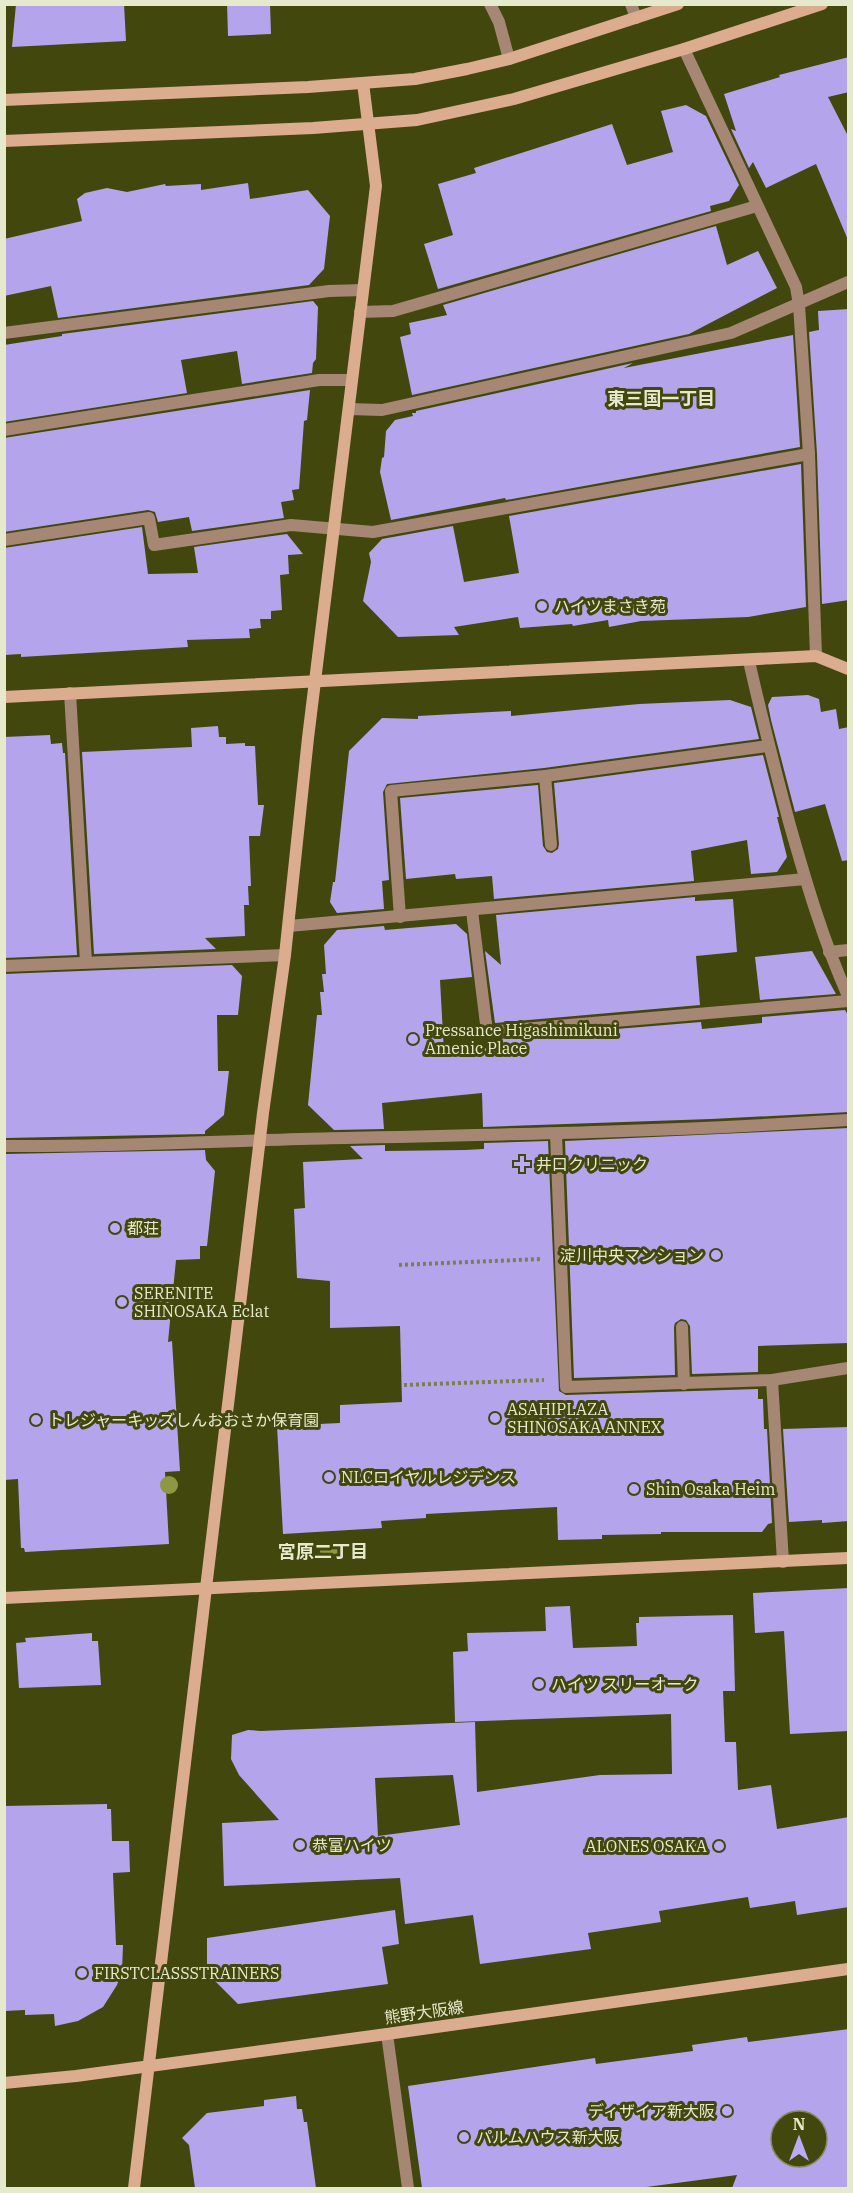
<svg xmlns="http://www.w3.org/2000/svg" width="853" height="2193" font-family="'IBM Plex Serif','Noto Sans JP',serif">
<style>
.building{fill:#b4a4eb;fill-rule:evenodd}
.lines{fill:none;stroke-linecap:round;stroke-linejoin:round}
.path{stroke:#7a7f4f;stroke-width:4;stroke-dasharray:3 3;stroke-linecap:butt}
.lane{stroke:#a58774;stroke-width:12}
.street{stroke:#a58774;stroke-width:12}
.secondary{stroke:#dbac8e;stroke-width:12}
.tree{fill:#8e9742}
.poi-dot{fill:#bbaaf6;stroke:#42470d;stroke-width:2}
.labels{text-anchor:middle;dominant-baseline:central;stroke-width:6;stroke-linejoin:round;paint-order:stroke}
.poi-label{font-size:16px;fill:#e6eacd;stroke:#42470d;text-anchor:start}
.street-label{font-size:16px;fill:#e6eacd;stroke:#42470d}
.neighbourhood-label{font-size:18px;font-weight:bold;fill:#e6eacd;stroke:#42470d}
</style>
<rect width="100%" height="100%" fill="#42470d"/>
<g class="building">
<path d="M16 4H124L126 41 12 47Z"/>
<path d="M227 4H270L271 34 228 36Z"/>
<path d="M849 57V92L828 97 849 138 848 240 816 164 766 188 753 162 749 168 731 129 736 131 724 94 780 77 779 75Z"/>
<path d="M686 105 706 116 739 185 729 201 710 206 711 211 438 289 424 244 453 235 438 184 476 173 474 168 612 124 627 165 673 152 661 111Z"/>
<path d="M248 183 250 199 308 190 330 216 324 269 309 285 58 318 51 286 4 296V239L82 221 77 199 85 193 107 188 127 192 165 184 166 186 201 184V190Z"/>
<path d="M716 226 727 265 758 251 777 288 689 334 412 395 400 337 411 334 409 323 447 315 443 305Z"/>
<path d="M313 301 318 307 316 359 313 363 312 373 242 384 237 351 181 360 187 393 4 422V345L62 336V334Z"/>
<path d="M849 309V600L822 604 817 454 809 332 819 330 818 311Z"/>
<path d="M793 335 800 447 506 500 505 498 391 520 380 472 382 458 384 457 386 431 395 420 413 416 412 413H416V411L633 363 624 368Z"/>
<path d="M310 390 307 420 304 421 299 489 292 490 294 500 281 502 284 518 192 531 189 517 158 522 155 512 148 510 4 532V438Z"/>
<path d="M801 464 806 607 748 617 641 621 609 627 608 620 573 626 572 624 520 628 518 617 454 627 459 635 398 637 363 601 371 562 369 553 382 539 453 526 464 582 519 573 509 516Z"/>
<path d="M142 527 148 574 198 573 194 547 287 534 303 554 288 555 289 574 280 575 282 610 271 611V619H260L261 628 249 629 250 638 187 640 188 647 21 657V654L4 655V548Z"/>
<path d="M808 695 819 699 821 712 836 709 839 729 849 727V860L842 861 825 804 795 812 771 720 768 705 772 697Z"/>
<path d="M730 700 751 707 759 739 544 768 387 784 383 792 389 880 382 881 384 909 337 913 330 902 333 882H335L349 751 382 718 418 719V716L511 711V716L639 704Z"/>
<path d="M218 726 219 737H226V744L245 743V746H255L258 805H264L260 836H249L251 886H248L249 905H244L245 936 205 938 216 949 94 954 82 752 192 747 191 728Z"/>
<path d="M50 735 51 744 62 743 63 753H65L77 955 4 958V737Z"/>
<path d="M763 755 779 817H777L787 857 777 872 751 874 747 840 691 851 694 881 494 899 492 876 456 879 455 874 406 879 400 798 538 785 543 846 547 852 552 853 558 849 559 844 554 783Z"/>
<path d="M695 897V901L733 899 737 952 696 956 700 1005 495 1023 485 951 501 965 496 915Z"/>
<path d="M456 924 467 934 472 977 440 980 444 1053 497 1047V1039L701 1022 702 1029 762 1023V1017L845 1010 849 1017V1112L711 1119 483 1127 482 1093 382 1103 384 1129 334 1130 308 1105 317 1015H322L320 992H324L322 974H326L324 945 337 930 384 926 385 930Z"/>
<path d="M812 951 836 994 760 1000 755 957Z"/>
<path d="M232 965 242 976 238 1015H217L218 1071H229L224 1115 205 1131V1134L5 1138 6 1019H4V974Z"/>
<path d="M849 1128V1343L758 1346V1372L692 1374 690 1326 686 1320 681 1319 675 1323 674 1327 675 1375 574 1378 565 1141Z"/>
<path d="M548 1141 559 1391 566 1395 758 1389V1399H763L764 1429H767L772 1523 768 1524 762 1532H661V1534L602 1535V1539L558 1540 557 1507 426 1514V1518L381 1521 382 1528 283 1534 277 1426 340 1423V1405L402 1402 400 1326 330 1328V1281L297 1278 294 1209 305 1208 303 1162 363 1159 350 1146 385 1145V1151L465 1150 484 1149V1143Z"/>
<path d="M205 1150 206 1160 215 1171 207 1246H200V1259L176 1260 168 1342 172 1341 180 1471 165 1472 169 1544 25 1552 24 1548H21L18 1479 4 1480 5 1154Z"/>
<path d="M849 1427V1521L822 1523V1520L789 1522 783 1429Z"/>
<path d="M849 1588V1731L790 1734 784 1631 755 1633 753 1593Z"/>
<path d="M570 1606 573 1648 637 1646 636 1623H639V1617L733 1615 735 1691H723L725 1742H736L738 1790 771 1785 777 1829 849 1817V1907L797 1915 795 1901 750 1908 748 1897 659 1911 661 1922 588 1933 591 1949 480 1964 473 1915 405 1924 400 1878 224 1886 222 1823 279 1820 239 1775 231 1759 232 1735 248 1730 261 1731 475 1722 477 1792 600 1775 672 1774 671 1714 455 1722 453 1652 468 1651 467 1633 546 1631 545 1607ZM453 1775 460 1825 378 1836 375 1778Z"/>
<path d="M92 1633V1641H98L101 1685 19 1688 16 1643 26 1642 25 1638Z"/>
<path d="M107 1804V1809H111L112 1841H129L130 1872 113 1873 116 1945H123L122 1972 117 1985 103 2007 78 2021 55 2026 54 2014 25 2015V2010L4 2011V1806Z"/>
<path d="M395 1910 399 1944 382 1947 388 1984 238 2004 207 1973V1938Z"/>
<path d="M849 2029V2188H732L737 2175 639 2188H422L408 2086 595 2058 596 2064 693 2051 692 2045 747 2037 748 2042ZM781 2121H817V2157H781Z"/>
<path d="M296 2096 297 2109H302L304 2122H307L316 2188H195L189 2145 182 2138 207 2113 264 2106V2100Z"/>
</g>
<g class="lines">
<g class="path">
<path d="M399 1265 540 1259"/>
<path d="M404 1385 544 1380"/>
</g>
<g class="lane">
<path d="M545 776 551 845"/>
<path d="M682 1327 684 1384"/>
<path d="M387 2034 408 2188"/>
</g>
<g class="street">
<path d="M490 4 499 22 509 59"/>
<path d="M631 4 636 18"/>
<path d="M684 49 796 287 799 305 809 454 816 656"/>
<path d="M360 312 393 311 757 206"/>
<path d="M4 333 329 291 362 290"/>
<path d="M349 409 382 410 731 333 848 282"/>
<path d="M4 430 319 380H352"/>
<path d="M4 540 149 518 154 545 291 525 373 532 809 454"/>
<path d="M749 661C761 715 775 769 789 822 806 882 823 940 848 996"/>
<path d="M70 693 86 962"/>
<path d="M472 911 487 1032 848 1001"/>
<path d="M400 917 391 791 545 776 768 746"/>
<path d="M289 926 805 879"/>
<path d="M829 952 848 950"/>
<path d="M4 966 285 955"/>
<path d="M556 1134 566 1387 772 1380 848 1368"/>
<path d="M4 1146C103 1147 201 1142 300 1139 483 1135 666 1132 848 1120"/>
<path d="M772 1380 783 1562"/>
</g>
<g class="secondary">
<path d="M4 100 308 87 415 79 467 69 509 59 678 4"/>
<path d="M4 141 313 128 417 120 514 99 684 49 822 4"/>
<path d="M4 697 816 656 848 669"/>
<path d="M4 1598 848 1558"/>
<path d="M4 2083 76 2076 387 2034 848 1969"/>
<path d="M134 2188 263 1113 285 955 308 738 376 186 363 83"/>
</g>
</g>
<g class="tree">
<circle cx="169" cy="1485" r="9"/>
<circle cx="329" cy="1551" r="9"/>
<circle cx="303" cy="1552" r="9"/>
</g>
<g class="poi-dot">
<circle cx="542" cy="606" r="6"/>
<circle cx="413" cy="1039" r="6"/>
<path d="M519 1155h6v6h6v6h-6v6h-6v-6h-6v-6h6z"/>
<circle cx="115" cy="1228" r="6"/>
<circle cx="716" cy="1255" r="6"/>
<circle cx="122" cy="1302" r="6"/>
<circle cx="495" cy="1418" r="6"/>
<circle cx="36" cy="1420" r="6"/>
<circle cx="329" cy="1477" r="6"/>
<circle cx="634" cy="1489" r="6"/>
<circle cx="539" cy="1684" r="6"/>
<circle cx="300" cy="1845" r="6"/>
<circle cx="719" cy="1846" r="6"/>
<circle cx="82" cy="1973" r="6"/>
<circle cx="727" cy="2111" r="6"/>
<circle cx="464" cy="2137" r="6"/>
</g>
<g class="labels">
<g class="poi-label">
<text x="554" y="606">ハイツまさき苑</text>
<text x="425" y="1030">Pressance Higashimikuni<tspan x="425" dy="18">Amenic Place</tspan></text>
<text x="536" y="1164">井口クリニック</text>
<text x="127" y="1228">都荘</text>
<text x="704" y="1255" text-anchor="end">淀川中央マンション</text>
<text x="134" y="1293">SERENITE<tspan x="134" dy="18">SHINOSAKA Eclat</tspan></text>
<text x="507" y="1409">ASAHIPLAZA<tspan x="507" dy="18">SHINOSAKA ANNEX</tspan></text>
<text x="48" y="1420">トレジャーキッズしんおおさか保育園</text>
<text x="341" y="1477">NLCロイヤルレジデンス</text>
<text x="646" y="1489">Shin Osaka Heim</text>
<text x="551" y="1684">ハイツ スリーオーク</text>
<text x="312" y="1845">恭富ハイツ</text>
<text x="707" y="1846" text-anchor="end">ALONES OSAKA</text>
<text x="94" y="1973">FIRSTCLASSSTRAINERS</text>
<text x="715" y="2111" text-anchor="end">ディザイア新大阪</text>
<text x="476" y="2137">パルムハウス新大阪</text>
</g>
<g class="street-label">
<text transform="translate(424 2012) rotate(-8)">熊野大阪線</text>
</g>
<g class="neighbourhood-label">
<text x="661" y="398">東三国一丁目</text>
<text x="323" y="1551">宮原二丁目</text>
</g>
</g>
<rect width="853" height="2193" fill="none" stroke="#e6eacd" stroke-width="12"/>
<g transform="translate(799 2139)"><circle r="28" fill="#42470d" stroke="#84885a" stroke-width="1.5"/>
<path d="M0-4.5L10 22L0 15L-10 22Z" fill="#bbaaf6"/>
<text y="-9" font-size="16" font-weight="bold" text-anchor="middle" fill="#e6eacd">N</text>
</g>
</svg>
